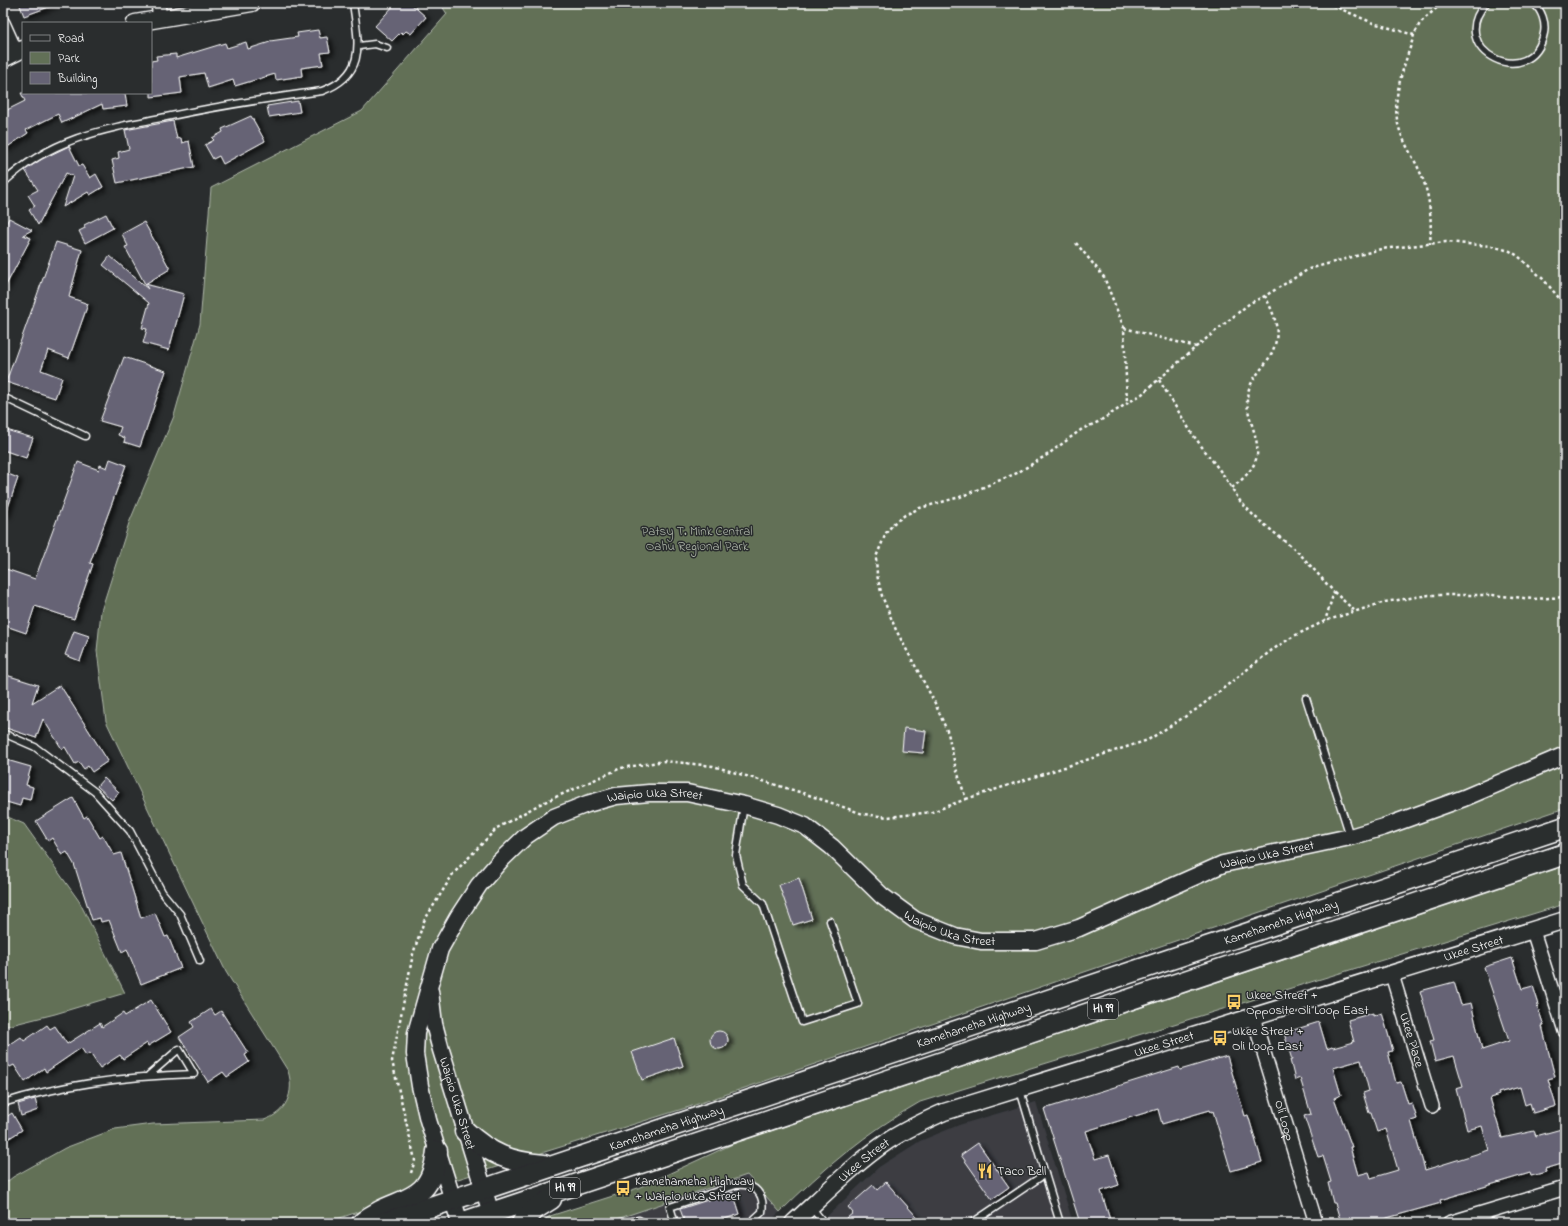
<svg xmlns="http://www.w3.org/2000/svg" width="1568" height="1226" font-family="'Indie Flower',sans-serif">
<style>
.built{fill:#3c3d43}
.green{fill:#627057;stroke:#b0b8ab}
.building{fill:#666375;stroke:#fff;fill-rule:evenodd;filter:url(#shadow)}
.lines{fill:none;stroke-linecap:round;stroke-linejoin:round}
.service-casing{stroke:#fff;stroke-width:9}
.minor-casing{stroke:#fff;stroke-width:16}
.tertiary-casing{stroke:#fff;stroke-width:19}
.primary-casing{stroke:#fff;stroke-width:23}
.path{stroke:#fff;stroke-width:2.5;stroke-dasharray:3 3;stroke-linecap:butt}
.service{stroke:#2a2d2e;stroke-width:6}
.minor{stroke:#2a2d2e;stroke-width:13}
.tertiary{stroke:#2a2d2e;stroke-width:16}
.primary{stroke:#2a2d2e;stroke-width:20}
.labels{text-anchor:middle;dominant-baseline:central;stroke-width:3;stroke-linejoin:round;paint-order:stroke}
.shield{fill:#2a2d2e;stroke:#bfc0c0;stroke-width:1}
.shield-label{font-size:12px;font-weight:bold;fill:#fff}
.park-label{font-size:13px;fill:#b0b8ab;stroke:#2a2d2e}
.street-label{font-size:13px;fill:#fff;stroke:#2a2d2e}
.poi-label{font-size:13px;fill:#fff;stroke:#2a2d2e;text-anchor:start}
</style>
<defs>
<filter id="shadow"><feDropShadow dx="4.5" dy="2.5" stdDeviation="2" flood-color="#0009"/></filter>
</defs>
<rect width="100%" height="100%" fill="#2a2d2e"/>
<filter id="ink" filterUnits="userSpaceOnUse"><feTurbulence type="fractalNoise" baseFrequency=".025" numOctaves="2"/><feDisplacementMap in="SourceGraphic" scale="8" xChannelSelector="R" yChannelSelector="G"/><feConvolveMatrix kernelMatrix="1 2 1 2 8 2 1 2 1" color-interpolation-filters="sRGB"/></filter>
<g filter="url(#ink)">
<g class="built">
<path d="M1036 1102 1073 1223H820L879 1167 920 1141 959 1125Z"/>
<path d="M747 1175 780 1212 768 1223H605Z"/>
</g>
<g class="green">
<path d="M440 3H1565V808L689 1107 426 1189 325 1223H3V1185L13 1177 65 1148 115 1129 153 1124 264 1120C286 1113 295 1093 288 1071L226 972 106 721 97 651 101 611 129 523 174 416 200 324 211 188 362 111 447 14Z"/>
<path d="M3 815 24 824 79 901 125 993 55 1014 3 1027Z"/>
<path d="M1565 866V904L920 1102C867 1132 823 1169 780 1212L747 1175 605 1223H540L550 1216 638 1188 737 1142Z"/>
</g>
<g class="building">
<path d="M19 3H56L57 4 24 16Z"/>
<path d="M396 3H410L426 17 411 34 406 31 403 34 401 32 392 41 375 26Z"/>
<path d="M318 30 320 38 327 37 330 52 321 53 323 65 301 68 302 76 276 80 275 74 235 86 233 80 208 88 204 73 180 77 182 93 151 97V61L157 60 156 56 176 54V58L225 43 227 48 246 42 248 49 270 42V41L298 37 297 33Z"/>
<path d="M21 93H125L127 106 103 109 102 104 62 123 58 114 26 130 28 133 3 150V112L25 101Z"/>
<path d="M298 101 300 112 269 117 267 106Z"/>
<path d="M251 116 265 141 223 164 219 156 213 159 205 145 214 140 212 138 223 132 222 129Z"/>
<path d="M173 121 177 139 181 138 182 143 189 141 194 167 117 183 112 160 119 158 118 152 129 149 125 130Z"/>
<path d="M69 146 79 166 82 165 90 178 96 174 103 187 90 195 88 192 63 207 73 176 66 173 38 225 29 210 35 206 28 195 38 190 25 170 42 159Z"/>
<path d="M106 214 113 228 85 243 79 231 85 228 84 225Z"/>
<path d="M9 218 32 230 23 235 31 238 3 291V230Z"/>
<path d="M144 222 170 269 145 284 125 247 128 246 122 234Z"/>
<path d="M56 242 82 250 69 297 88 304 69 358 48 350 41 370 62 378 55 398 6 382Z"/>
<path d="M110 256 148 289 145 284 184 294 169 350 143 343 147 329 142 328 149 303 103 265Z"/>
<path d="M124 357 166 371 140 447 124 442 125 438 118 435 121 427 100 421Z"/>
<path d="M3 429 33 438 26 458 3 450Z"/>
<path d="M110 459 126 465 90 563 93 564 74 619 35 606 26 633 3 625V568L35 579 78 462 99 470 100 465 107 468Z"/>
<path d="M3 472 18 478 5 516 3 515Z"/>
<path d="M74 631 89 636 80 661 65 655Z"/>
<path d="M3 674 38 685 32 703 60 685 108 761 92 772 88 766 84 769 79 762 75 764 65 747 62 749 43 719 36 738 3 727Z"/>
<path d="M904 728 926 731 923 753 902 751Z"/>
<path d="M3 759 31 767 26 785 33 787 30 800 22 798 20 806 3 801Z"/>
<path d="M104 778 119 792 112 800 97 786Z"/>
<path d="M73 798 84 818 87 816 100 838 103 836 114 855 121 853 141 918 155 913 165 937 168 936 181 968 141 984 127 949 122 952 109 920 101 922 100 918 92 920 74 864 67 852 62 855 52 838 48 841 36 821Z"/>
<path d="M799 878 812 919 793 925 779 885Z"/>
<path d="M1512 958 1522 989 1533 986 1539 1005H1537L1544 1026H1542L1555 1077 1548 1079 1556 1106 1533 1113 1530 1103 1525 1105 1520 1087 1498 1093 1499 1095 1490 1098 1502 1138 1534 1131 1536 1136 1565 1128V1163L1545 1169 1546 1172 1531 1176 1530 1173 1440 1200 1441 1203 1387 1218 1384 1220 1385 1223H1341L1335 1203H1333L1328 1183 1331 1182 1323 1156 1318 1157 1304 1116 1311 1114 1300 1078 1295 1080 1290 1060H1292L1284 1033 1319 1022 1327 1049 1332 1047 1333 1048 1354 1042 1348 1020 1373 1013V1016L1382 1013 1393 1051 1388 1052 1396 1083 1401 1082 1408 1104 1412 1103 1417 1119 1411 1121 1425 1170 1489 1150 1482 1126 1467 1130 1456 1088 1463 1086 1454 1056 1435 1061 1430 1041 1434 1040 1420 991 1454 982 1461 1005 1471 1003 1482 1050 1509 1041 1484 967ZM1361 1060 1369 1091 1363 1093 1369 1113H1371L1377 1132 1386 1129 1398 1170 1371 1178 1369 1172 1358 1175 1350 1147H1352L1334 1098 1341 1095 1333 1068Z"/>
<path d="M151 1000 171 1032 148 1046 147 1043 123 1059 120 1055 100 1068 90 1053 86 1055 81 1048 46 1072 44 1068 25 1082 14 1065 10 1067 3 1056V1049L21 1037 24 1041 47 1025 50 1029 55 1026 67 1044 100 1023 102 1027 123 1013 125 1016Z"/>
<path d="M211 1009 215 1015 221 1011 248 1053 245 1055 249 1062 227 1077 223 1072 208 1082 179 1037 194 1027 191 1022Z"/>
<circle cx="719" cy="1040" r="9"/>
<path d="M674 1038 683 1066 642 1080 632 1052Z"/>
<path d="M1227 1056 1245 1116 1248 1115 1262 1162 1231 1171 1213 1111 1211 1112 1210 1110 1162 1124 1158 1109 1086 1131 1095 1159 1109 1155 1119 1185 1101 1191 1111 1223H1080L1044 1109 1179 1067 1180 1070Z"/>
<path d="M35 1099 38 1110 21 1116 18 1104Z"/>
<path d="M12 1113 22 1130 3 1142V1119Z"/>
<path d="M978 1143 1009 1187 992 1199 961 1155Z"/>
<path d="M886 1182 922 1223H841L853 1213 848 1207 873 1185 877 1190Z"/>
<path d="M733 1192 740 1214 712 1223H685L680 1209Z"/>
</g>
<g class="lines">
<defs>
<g id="service">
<path d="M1486 3C1444 51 1532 93 1544 33 1546 23 1542 10 1533 3"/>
<path d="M359 46 375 44 387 48"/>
<path d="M3 183C51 138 104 129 166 117 218 106 270 98 322 91 368 74 358 41 353 3"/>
<path d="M3 397 85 436"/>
<path d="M1306 698 1350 836"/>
<path d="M3 733 35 747 95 792 130 831 162 892 180 914 200 961"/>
<path d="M744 805 736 855 743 885 763 904 802 1022 858 1004 830 921"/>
<path d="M3 1103C63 1084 131 1076 194 1074L179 1049 149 1075"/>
<path d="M1045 1174 1060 1223"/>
<path d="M811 1207 824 1223"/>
<path d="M623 1223 639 1220 644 1223"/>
<path d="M675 1223 670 1207 736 1185C755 1183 765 1194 762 1212L750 1223"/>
<path d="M972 1223 1045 1174 1020 1090"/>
</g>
<g id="minor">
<path d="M158 3 160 19"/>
<path d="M3 23 16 52"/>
<path d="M1533 931 1565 1031"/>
<path id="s1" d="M1392 975 1432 1106"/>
<path id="s2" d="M1253 1017 1316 1223"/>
<path d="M1449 1223 1565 1188"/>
</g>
<g id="tertiary">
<path d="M135 23 252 3"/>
<path d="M3 59 23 49"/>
<path id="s3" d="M430 991 434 1024 441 1050 494 1223"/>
<path id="s4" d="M460 1223 428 1120 420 1086 415 1054 416 1033 440 949 458 917 479 885 500 861 526 836 554 817 587 804 616 796 649 793H687L744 805 778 815 805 826 832 847 882 896 915 920 955 936 981 941H1036L1079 928 1223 864 1350 837 1384 827 1464 798 1565 755"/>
<path id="s5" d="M793 1223C824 1195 853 1165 888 1141 906 1129 925 1121 944 1112L1565 920"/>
</g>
<g id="primary">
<path d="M465 1131C491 1155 510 1162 544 1165"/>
<path d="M362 1223C396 1194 431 1209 437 1151"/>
<path id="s6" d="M383 1223 1565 827"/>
<path d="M461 1223 1565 854"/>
<path d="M522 1223 535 1209 551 1199"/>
</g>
</defs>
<use href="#service" class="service-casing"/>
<use href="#minor" class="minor-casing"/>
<use href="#tertiary" class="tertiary-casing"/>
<use href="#primary" class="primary-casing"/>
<g class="path">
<path d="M1327 3 1373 23 1414 35 1420 23 1442 3"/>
<path d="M1414 35C1406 62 1391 96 1398 124 1402 141 1413 156 1420 172 1430 194 1432 219 1430 244"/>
<path d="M1076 243 1104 277 1124 328 1127 403"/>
<path d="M1124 328 1196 347"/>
<path d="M1159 380 1193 435 1224 476 1240 501 1254 516 1300 554 1334 592 1325 621"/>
<path d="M1232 488C1239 482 1248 475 1253 466 1267 443 1242 417 1248 392 1251 381 1258 373 1265 364 1283 339 1278 321 1265 296"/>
<path d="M1334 592 1355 611"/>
<path d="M966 799 1148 740 1197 709 1272 650 1294 636 1325 621 1385 602 1429 595H1492L1534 599 1565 597"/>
<path d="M411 1173 415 1160 392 1061 413 954 424 921 453 874 497 828 540 804 621 768 665 761 713 766 806 794 863 814 888 817 932 812 966 799 955 765 948 733 934 701 896 630 882 596 877 575 876 557 886 533 894 523 905 515 920 508 960 497 1017 473 1047 455 1082 429 1098 422 1142 394 1196 347 1250 303 1265 296 1309 269 1381 249 1446 242 1491 246 1510 251 1518 256 1543 279 1565 305"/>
</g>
<use href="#service" class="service"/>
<use href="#minor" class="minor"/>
<use href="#tertiary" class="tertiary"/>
<use href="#primary" class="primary"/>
</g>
</g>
<defs>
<symbol id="bus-bare" viewBox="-9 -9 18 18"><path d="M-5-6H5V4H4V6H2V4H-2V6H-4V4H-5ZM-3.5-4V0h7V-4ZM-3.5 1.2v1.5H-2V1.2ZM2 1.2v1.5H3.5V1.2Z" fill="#ffd166" stroke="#2a2d2e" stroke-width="2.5" paint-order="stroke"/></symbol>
<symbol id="restaurant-bare" viewBox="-9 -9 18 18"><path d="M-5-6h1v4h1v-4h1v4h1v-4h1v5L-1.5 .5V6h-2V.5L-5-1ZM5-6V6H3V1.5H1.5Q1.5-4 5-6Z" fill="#ffd166" stroke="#2a2d2e" stroke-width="2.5" paint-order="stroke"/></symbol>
</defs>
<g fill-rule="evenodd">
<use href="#bus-bare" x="1223" y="991" width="22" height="22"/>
<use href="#bus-bare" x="1209" y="1027" width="22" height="22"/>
<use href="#restaurant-bare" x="974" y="1160" width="22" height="22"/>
<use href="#bus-bare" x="612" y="1177" width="22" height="22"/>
</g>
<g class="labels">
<g class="shield">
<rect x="1088" y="999" width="30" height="20" rx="3"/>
<rect x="550" y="1178" width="30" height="20" rx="3"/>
</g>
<g class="shield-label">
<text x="1103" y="1009">HI 99</text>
<text x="565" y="1188">HI 99</text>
</g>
<g class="park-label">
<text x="697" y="531">Patsy T. Mink Central<tspan x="697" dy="15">Oahu Regional Park</tspan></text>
</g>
<g class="street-label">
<text stroke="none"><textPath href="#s4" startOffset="565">Waipio Uka Street</textPath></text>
<text stroke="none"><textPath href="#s4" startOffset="1237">Waipio Uka Street</textPath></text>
<text stroke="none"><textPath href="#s6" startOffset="947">Kamehameha Highway</textPath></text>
<text stroke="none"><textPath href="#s4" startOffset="901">Waipio Uka Street</textPath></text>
<text stroke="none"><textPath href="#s5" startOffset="743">Ukee Street</textPath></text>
<text stroke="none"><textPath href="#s6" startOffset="623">Kamehameha Highway</textPath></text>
<text stroke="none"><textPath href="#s1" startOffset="68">Ukee Place</textPath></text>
<text stroke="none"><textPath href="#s5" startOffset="419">Ukee Street</textPath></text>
<text stroke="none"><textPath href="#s3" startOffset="116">Waipio Uka Street</textPath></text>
<text stroke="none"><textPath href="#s2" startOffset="108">Oli Loop</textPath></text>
<text stroke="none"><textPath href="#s6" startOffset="299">Kamehameha Highway</textPath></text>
<text stroke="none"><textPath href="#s5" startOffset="95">Ukee Street</textPath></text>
</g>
<g class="poi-label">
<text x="1246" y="995">Ukee Street +<tspan x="1246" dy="15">Opposite Oli Loop East</tspan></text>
<text x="1232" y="1031">Ukee Street +<tspan x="1232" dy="15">Oli Loop East</tspan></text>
<text x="997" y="1171">Taco Bell</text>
<text x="635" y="1181">Kamehameha Highway<tspan x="635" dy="15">+ Waipio Uka Street</tspan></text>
</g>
</g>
<rect width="1568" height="1226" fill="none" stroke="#2a2d2e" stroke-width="16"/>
<rect x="8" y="8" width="1552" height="1210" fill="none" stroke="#fff" stroke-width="1.5" filter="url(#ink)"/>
<rect x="22" y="22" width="130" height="72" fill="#2a2d2e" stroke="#7f8182"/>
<rect x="30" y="35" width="20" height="6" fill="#2a2d2e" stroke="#7f8182"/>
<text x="58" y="42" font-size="12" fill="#ffffff">Road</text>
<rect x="30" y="52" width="20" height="12" fill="#627057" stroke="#7f8182"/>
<text x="58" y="62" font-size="12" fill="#ffffff">Park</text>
<rect x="30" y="72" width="20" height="12" fill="#666375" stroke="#7f8182"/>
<text x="58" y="82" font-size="12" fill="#ffffff">Building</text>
</svg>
